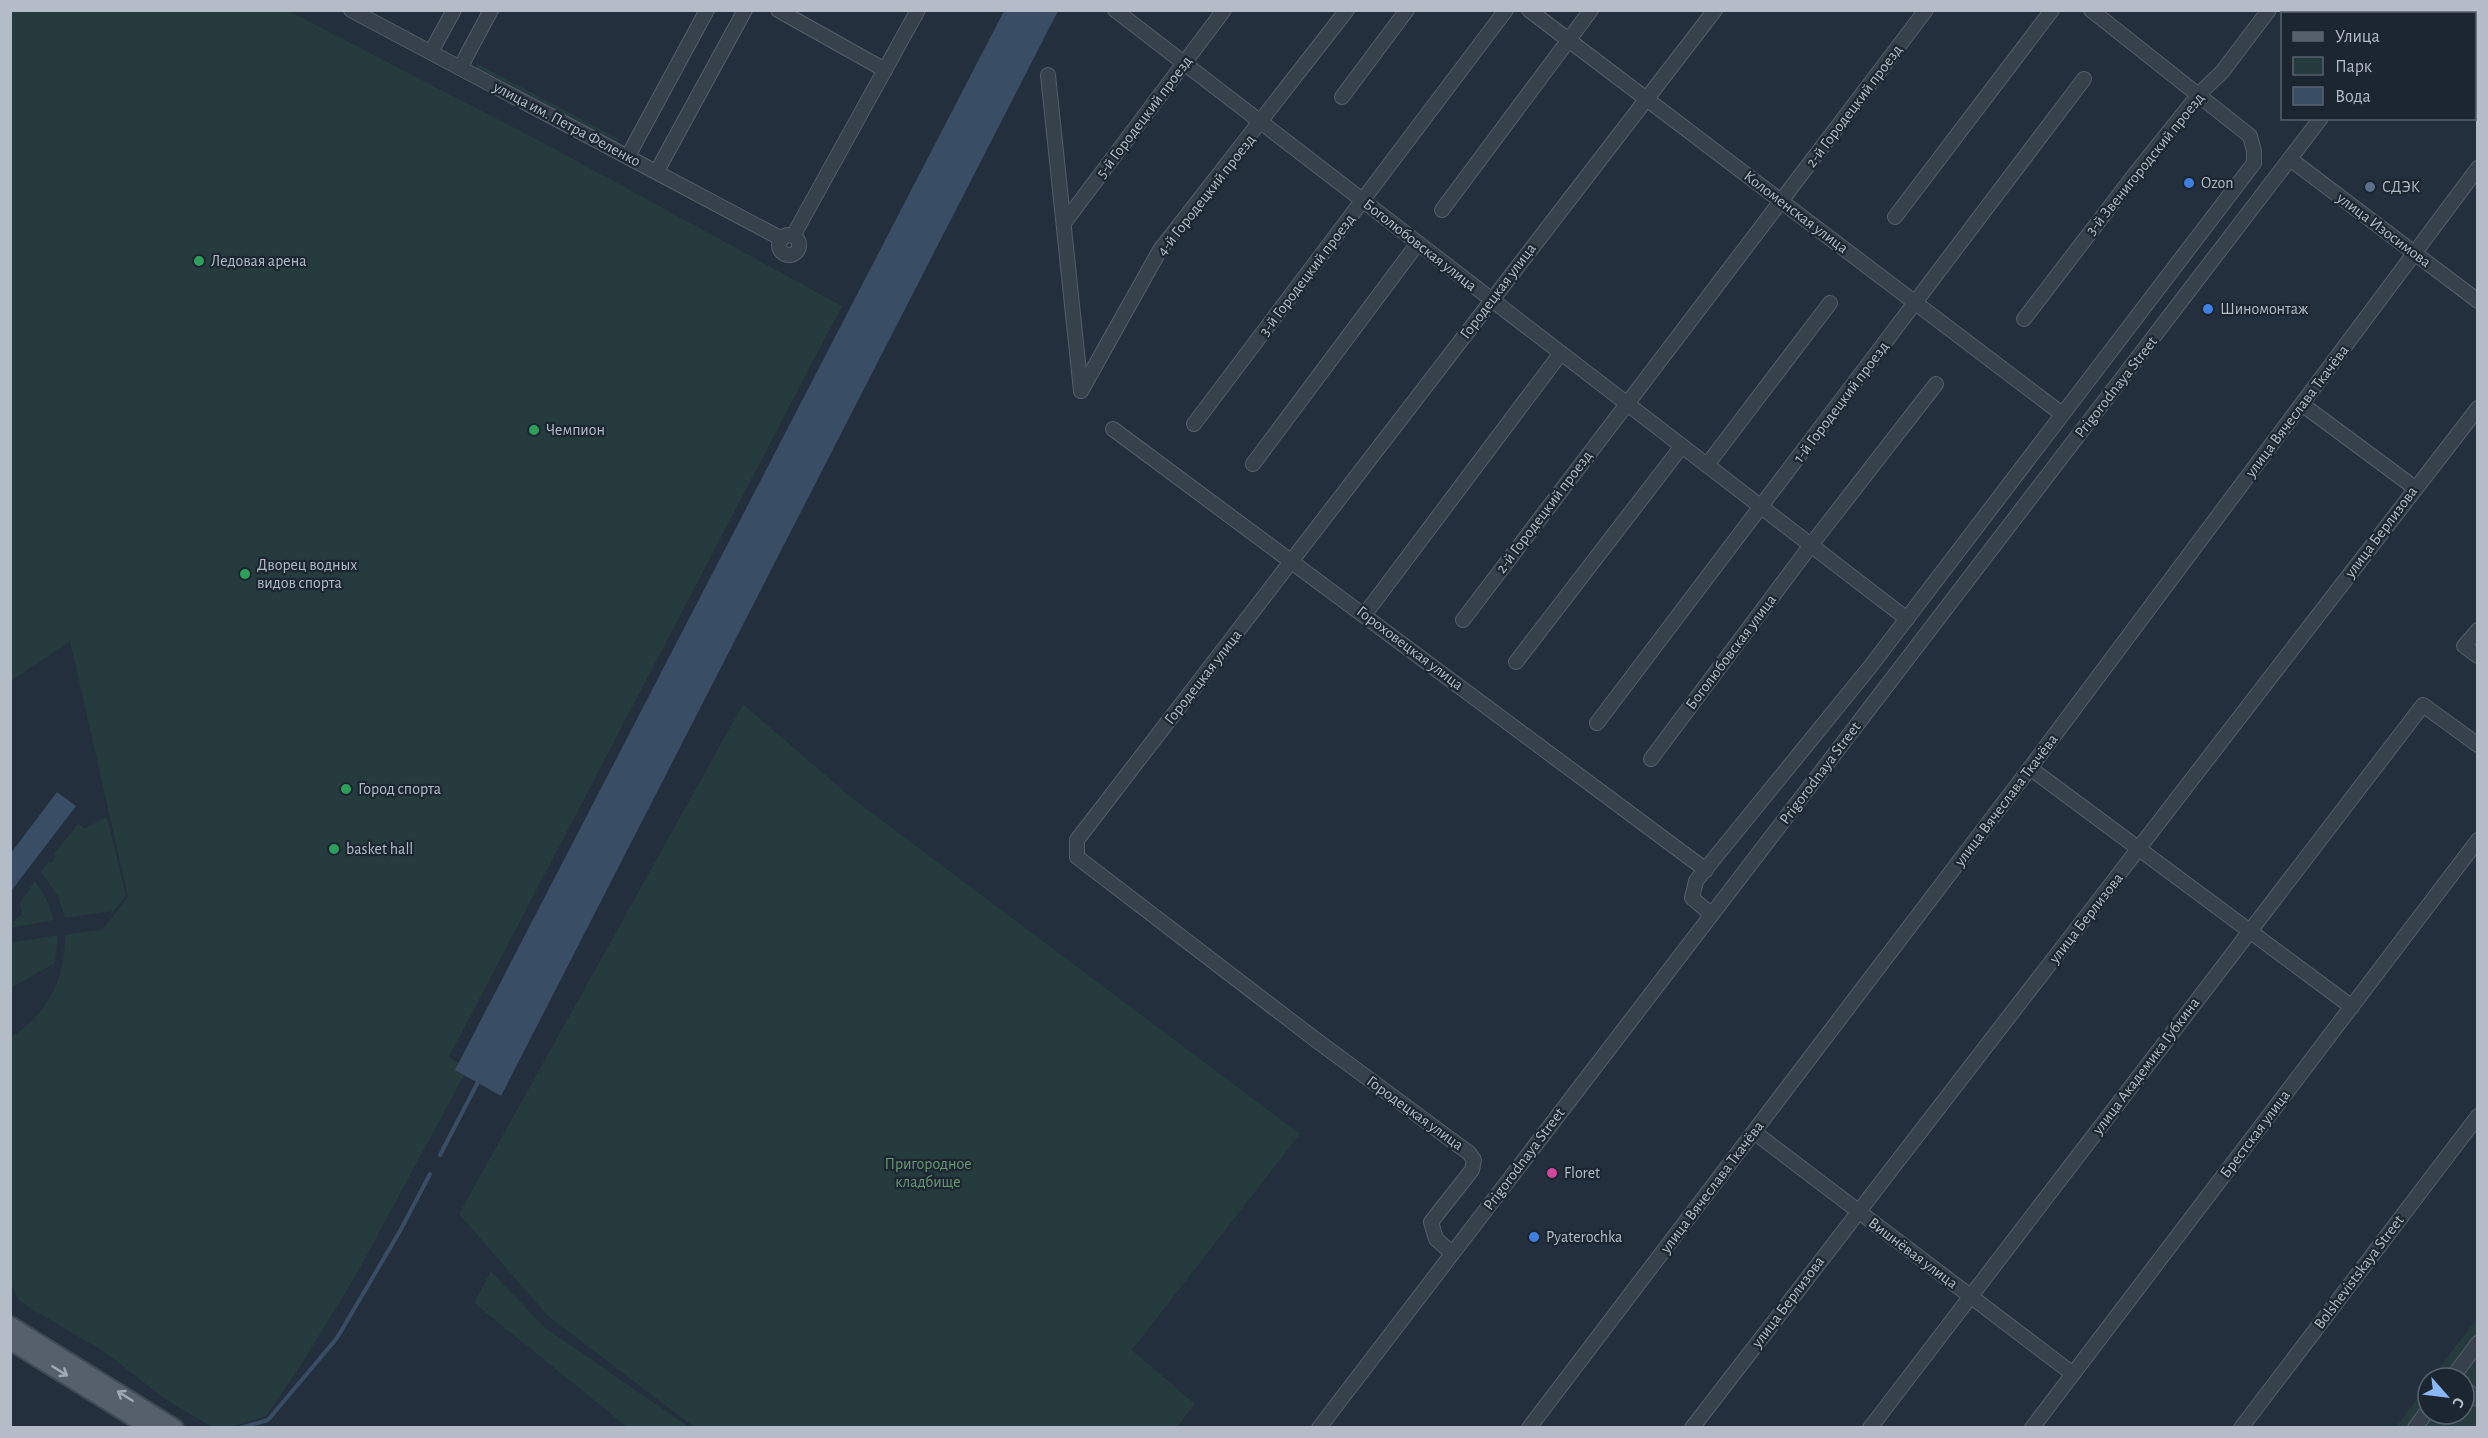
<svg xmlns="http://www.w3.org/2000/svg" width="2488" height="1438" font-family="'Alegreya Sans',sans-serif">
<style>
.green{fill:#253b3d}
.water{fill:#394d65}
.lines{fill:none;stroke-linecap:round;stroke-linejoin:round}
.stream{stroke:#394d65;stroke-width:4}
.minor-casing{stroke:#555f6a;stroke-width:16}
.major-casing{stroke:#404a55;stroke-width:20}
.minor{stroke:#37414c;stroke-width:14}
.major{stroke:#55606c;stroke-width:16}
.oneway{stroke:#a0aab5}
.shop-dot{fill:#3f7fe0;stroke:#1c2631;stroke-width:2}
.service-dot{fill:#5c6f8a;stroke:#1c2631;stroke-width:2}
.leisure-dot{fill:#2e9e5b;stroke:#1c2631;stroke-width:2}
.hotel-dot{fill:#d1479c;stroke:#1c2631;stroke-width:2}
.labels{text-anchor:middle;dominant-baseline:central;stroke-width:4.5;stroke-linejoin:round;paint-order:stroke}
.street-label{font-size:16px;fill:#b3bcc7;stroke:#1c2631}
.poi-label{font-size:16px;fill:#b3bcc7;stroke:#1c2631;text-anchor:start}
.park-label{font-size:16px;fill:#6a9873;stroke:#1c2631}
</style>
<rect width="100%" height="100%" fill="#232f3c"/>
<g class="green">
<path d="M11 11H289L555 149 842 306 449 1057 468 1068 355 1277 301 1365 266 1416 231 1427H212L165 1399 106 1353 27 1306 19 1300 11 1284V1037C47 1015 66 977 65 935L103 929 128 897 70 641 11 681Z"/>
<path d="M478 64 619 139 617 143 475 69Z"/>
<path d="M743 704 852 798 1300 1134 1132 1350 1195 1404 1177 1427H694L548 1316 459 1214Z"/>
<path d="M107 817 126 895 114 911 65 918 58 896 41 872 49 861 51 863 56 856 54 854 78 824 85 828Z"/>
<path d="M35 881 47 900 54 920 11 928V923L22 914 20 903Z"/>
<path d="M58 935 55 963 11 988V943Z"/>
<path d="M491 1271 544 1327 689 1427H627L474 1303Z"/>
<path d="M2477 1318V1427L2395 1428 2428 1384V1414H2464V1378H2432Z"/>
</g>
<g class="water">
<path d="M1004 11H1058L501 1096 455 1070Z"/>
<path d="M57 792 76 806 11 891V853Z"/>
</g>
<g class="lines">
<g class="stream">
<path d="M440 1155 478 1082"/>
<path d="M240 1428 268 1420 337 1338 400 1231 430 1174"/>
</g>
<defs>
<g id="minor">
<path d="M351 10 782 239"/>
<path d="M778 10 885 70"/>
<path d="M1115 10 1907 619"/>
<path d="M1529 10 2062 414"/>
<path d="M2398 14 2400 10"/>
<path d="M431 52 454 10"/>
<path d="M460 68 491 10"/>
<path d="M1048 75 1081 391"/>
<path d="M1342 97 1407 10"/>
<path d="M628 156 707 10"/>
<path d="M2290 159 2478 301"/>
<path d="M657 171 745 10"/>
<path d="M1442 210 1591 10"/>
<path d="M1895 217 2052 10"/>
<path d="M1064 223 1224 10"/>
<circle cx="789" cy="245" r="10"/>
<path d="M793 236 918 10"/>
<path d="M2024 319 2135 174 2199 94 2222 72 2269 10"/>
<path d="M1081 391 1160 250 1347 10"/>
<path d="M2303 405 2415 488"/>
<path d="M1194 424 1506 10"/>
<path d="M1113 429 1706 870"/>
<path d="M1253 464 1418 243"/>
<path d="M1707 465 1830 303"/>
<path d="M1365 614 1561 353"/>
<path d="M1463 620 1926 10"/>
<path d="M2478 630 2464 646 2478 656"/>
<path d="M1516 662 1682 446"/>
<path d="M1597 723 2084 79"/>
<path d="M1651 759 1811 545 1936 384"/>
<path d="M2030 768 2352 1007"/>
<path d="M1711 914 1692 898 1696 881 1870 667 2254 163V151L2250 136 2091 10"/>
<path d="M1754 1132 2073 1374"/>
<path d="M1452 1253 1436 1239 1431 1222 1472 1170 1474 1160 1469 1153 1316 1040 1077 857V840L1715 10"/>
<path d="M2452 1378 2478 1343"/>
<path d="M2464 1388 2478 1399"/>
<path d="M1319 1428 2321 118"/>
<path d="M1529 1428 2030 768 2478 168"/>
<path d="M1692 1428 2478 408"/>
<path d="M1870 1428 2423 705 2478 745"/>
<path d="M2032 1428 2478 840"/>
<path d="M2241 1428 2478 1116"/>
<path d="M2415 1428 2428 1410"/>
</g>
<g id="major">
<path d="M10 1325 175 1428"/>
<path d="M10 1341 150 1428"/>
</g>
</defs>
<use href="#minor" class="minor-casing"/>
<use href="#major" class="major-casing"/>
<use href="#minor" class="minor"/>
<use href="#major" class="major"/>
</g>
<defs><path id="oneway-shaft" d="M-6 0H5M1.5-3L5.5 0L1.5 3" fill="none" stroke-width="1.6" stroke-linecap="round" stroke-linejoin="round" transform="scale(1.5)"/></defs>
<g class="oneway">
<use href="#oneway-shaft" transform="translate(60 1371) rotate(32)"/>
<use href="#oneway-shaft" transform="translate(125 1396) rotate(-148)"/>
</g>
<g class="shop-dot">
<circle cx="2189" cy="183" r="6"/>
<circle cx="2208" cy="309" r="6"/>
<circle cx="1534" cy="1237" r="6"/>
</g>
<circle class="service-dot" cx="2370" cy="187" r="6"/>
<g class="leisure-dot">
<circle cx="199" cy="261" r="6"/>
<circle cx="534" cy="430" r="6"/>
<circle cx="245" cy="574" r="6"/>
<circle cx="346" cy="789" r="6"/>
<circle cx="334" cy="849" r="6"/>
</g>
<circle class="hotel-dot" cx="1552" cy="1173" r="6"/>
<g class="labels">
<g class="street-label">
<text transform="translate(1854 106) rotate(-53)">2-й Городецкий проезд</text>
<text transform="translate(1144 117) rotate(-53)">5-й Городецкий проезд</text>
<text transform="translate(567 124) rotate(28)">улица им. Петра Феленко</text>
<text transform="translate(2145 164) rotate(-51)">3-й Звенигородский проезд</text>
<text transform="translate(1206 195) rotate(-52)">4-й Городецкий проезд</text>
<text transform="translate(1796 212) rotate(37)">Коломенская улица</text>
<text transform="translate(2384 230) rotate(37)">улица Изосимова</text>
<text transform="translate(1420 245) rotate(38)">Боголюбовская улица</text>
<text transform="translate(1307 275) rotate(-53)">3-й Городецкий проезд</text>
<text transform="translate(1498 291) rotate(-53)">Городецкая улица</text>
<text transform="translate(2116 387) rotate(-52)">Prigorodnaya Street</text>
<text transform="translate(1841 402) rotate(-53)">1-й Городецкий проезд</text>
<text transform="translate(2297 411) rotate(-53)">улица Вячеслава Ткачёва</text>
<text transform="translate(1544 512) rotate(-53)">2-й Городецкий проезд</text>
<text transform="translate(2381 532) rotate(-53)">улица Берлизова</text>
<text transform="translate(1410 648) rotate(37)">Гороховецкая улица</text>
<text transform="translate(1731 652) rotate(-53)">Боголюбовская улица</text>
<text transform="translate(1203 677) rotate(-52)">Городецкая улица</text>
<text transform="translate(1820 773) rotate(-53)">Prigorodnaya Street</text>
<text transform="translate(2006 800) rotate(-53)">улица Вячеслава Ткачёва</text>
<text transform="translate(2086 918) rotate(-52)">улица Берлизова</text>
<text transform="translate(2146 1066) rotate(-53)">улица Академика Губкина</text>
<text transform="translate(1415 1113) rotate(36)">Городецкая улица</text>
<text transform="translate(2255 1134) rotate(-53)">Брестская улица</text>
<text transform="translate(1524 1159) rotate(-53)">Prigorodnaya Street</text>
<text transform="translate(1712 1187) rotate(-53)">улица Вячеслава Ткачёва</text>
<text transform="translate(1913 1253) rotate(37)">Вишнёвая улица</text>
<text transform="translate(2359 1272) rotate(-53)">Bolshevistskaya Street</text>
<text transform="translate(1788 1302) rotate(-53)">улица Берлизова</text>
</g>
<g class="poi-label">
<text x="2201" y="183">Ozon</text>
<text x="2382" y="187">СДЭК</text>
<text x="211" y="261">Ледовая арена</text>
<text x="2220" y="309">Шиномонтаж</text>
<text x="546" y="430">Чемпион</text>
<text x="257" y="565">Дворец водных<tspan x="257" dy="18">видов спорта</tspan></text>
<text x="358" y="789">Город спорта</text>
<text x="346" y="849">basket hall</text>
<text x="1564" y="1173">Floret</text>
<text x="1546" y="1237">Pyaterochka</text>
</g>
<g class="park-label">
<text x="928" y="1164">Пригородное<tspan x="928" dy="18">кладбище</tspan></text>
</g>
</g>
<rect width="2488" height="1438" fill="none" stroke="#b3bcc7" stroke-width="24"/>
<rect x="2281" y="12" width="195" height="108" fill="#1c2631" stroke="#58626d" stroke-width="1.5"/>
<rect x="2293" y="32" width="30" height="9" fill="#55606c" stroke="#58626d" stroke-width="1.5"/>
<text x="2335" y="42" font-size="18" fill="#b3bcc7">Улица</text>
<rect x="2293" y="57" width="30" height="18" fill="#253b3d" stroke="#58626d" stroke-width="1.5"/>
<text x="2335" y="72" font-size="18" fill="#b3bcc7">Парк</text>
<rect x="2293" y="87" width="30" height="18" fill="#394d65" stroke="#58626d" stroke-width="1.5"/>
<text x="2335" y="102" font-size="18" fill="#b3bcc7">Вода</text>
<g transform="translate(2446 1396) rotate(118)"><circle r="28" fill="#1c2631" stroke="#58626d" stroke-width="1.5"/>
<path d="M0-4.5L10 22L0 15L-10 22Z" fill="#8ab7f6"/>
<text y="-9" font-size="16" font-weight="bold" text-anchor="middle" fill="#b3bcc7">С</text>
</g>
</svg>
